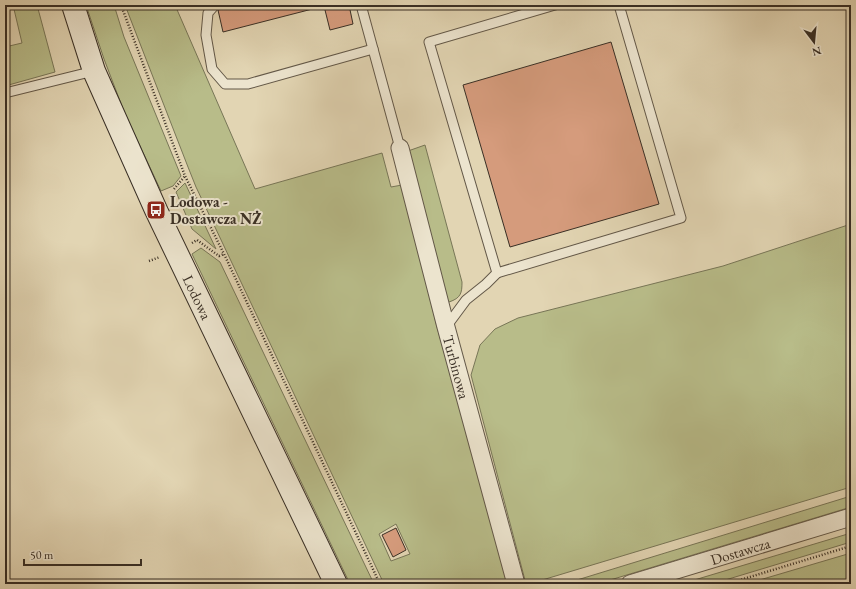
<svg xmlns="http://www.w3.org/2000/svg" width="856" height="589" font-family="'EB Garamond',serif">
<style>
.green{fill:#b8bc89;stroke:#787657;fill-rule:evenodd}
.building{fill:#d59b7c;stroke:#392f25}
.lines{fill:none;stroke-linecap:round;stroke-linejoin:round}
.lane-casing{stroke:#635848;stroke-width:11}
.street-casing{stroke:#635848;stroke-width:19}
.secondary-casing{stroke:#392f25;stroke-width:24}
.path{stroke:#392f25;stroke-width:2.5;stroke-dasharray:1 2;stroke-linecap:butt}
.lane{stroke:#ece4ce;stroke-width:9}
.street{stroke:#ece4ce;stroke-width:17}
.secondary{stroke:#ece4ce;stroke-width:22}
.labels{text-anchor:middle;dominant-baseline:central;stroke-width:4;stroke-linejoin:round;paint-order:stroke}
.poi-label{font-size:15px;font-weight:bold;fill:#392f25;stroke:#ece4ce;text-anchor:start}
.street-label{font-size:15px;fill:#392f25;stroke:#ece4ce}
</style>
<rect width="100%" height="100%" fill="#e2d5b3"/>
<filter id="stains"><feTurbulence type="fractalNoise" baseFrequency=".005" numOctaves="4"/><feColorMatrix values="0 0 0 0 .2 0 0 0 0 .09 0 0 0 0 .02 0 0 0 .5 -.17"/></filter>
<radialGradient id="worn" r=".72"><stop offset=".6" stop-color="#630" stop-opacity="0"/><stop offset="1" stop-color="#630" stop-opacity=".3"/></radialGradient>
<g class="green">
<path d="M13 5H37L55 72 5 86V47L22 43Z"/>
<path d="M86 5H114L124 37 181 176 173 186 161 191 125 114 104 59Z"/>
<path d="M125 5H175L255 189 382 153 391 187 402 185 437 327 509 584H384L303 413 196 187 188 167ZM396 524 410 554 391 561 379 534Z"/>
<path d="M425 145 462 282C462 293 461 298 449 302L446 298 408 151Z"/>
<path d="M185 183 216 249 192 229 176 192Z"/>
<path d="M851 224V487L529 584H526L471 375 480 345 495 329 518 318 723 266Z"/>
<path d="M201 248 220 262 374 584H350L192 254Z"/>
<path d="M851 496V507L597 584H564Z"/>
<path d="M851 533V542L712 584H681Z"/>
<path d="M851 553V580L837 584H746Z"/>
</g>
<g class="building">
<path d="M239 5H349L353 24 330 30 324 6 223 32 218 10Z"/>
<path d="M611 42 659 204 510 247 463 85Z"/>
<path d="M396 528 406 550 393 557 382 535Z"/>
</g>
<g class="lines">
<defs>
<g id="lane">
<path d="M215 5 208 13 206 35 212 69 225 84H248L373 49"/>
<path d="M361 5 400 148"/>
<path d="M555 5 429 42 497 273 681 218 619 5"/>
<path d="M5 93 94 71"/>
<path d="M446 327 466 300 486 284 497 273"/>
</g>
<g id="street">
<path id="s1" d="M400 148 446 327 516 584"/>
<path id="s2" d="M630 584 851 517"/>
</g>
<g id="secondary">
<path id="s3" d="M73 5 94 71 156 210 336 584"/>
</g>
</defs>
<use href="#lane" class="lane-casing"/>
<use href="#street" class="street-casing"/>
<use href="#secondary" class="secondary-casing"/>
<g class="path">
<path d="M121 5 185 176 224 254 380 584"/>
<path d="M174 189 185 176"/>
<path d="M192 243 197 240 219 256 224 254"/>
<path d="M149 261 160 257"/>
<path d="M727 584 851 546"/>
</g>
<use href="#lane" class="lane"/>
<use href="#street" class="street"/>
<use href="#secondary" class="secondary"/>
</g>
<defs>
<symbol id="bus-square" viewBox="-11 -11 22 22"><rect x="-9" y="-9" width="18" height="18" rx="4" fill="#8f2418" stroke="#ece4ce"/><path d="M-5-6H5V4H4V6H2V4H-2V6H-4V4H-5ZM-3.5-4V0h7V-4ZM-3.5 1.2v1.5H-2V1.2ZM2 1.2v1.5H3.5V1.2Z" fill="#fff"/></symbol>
</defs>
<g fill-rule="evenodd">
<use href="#bus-square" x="145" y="199" width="22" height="22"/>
</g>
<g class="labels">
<g class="poi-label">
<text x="170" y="201">Lodowa -<tspan x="170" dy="17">Dostawcza NŻ</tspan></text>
</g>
<g class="street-label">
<text stroke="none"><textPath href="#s3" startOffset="318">Lodowa</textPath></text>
<text stroke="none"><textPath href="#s1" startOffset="226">Turbinowa</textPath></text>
<text stroke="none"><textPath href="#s2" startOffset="115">Dostawcza</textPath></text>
</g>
</g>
<rect width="856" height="589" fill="none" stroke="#e2d5b3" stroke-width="20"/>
<rect x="6" y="6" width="844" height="577" fill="none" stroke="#392f25" stroke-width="2"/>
<rect x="10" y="10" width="836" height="569" fill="none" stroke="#392f25"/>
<g transform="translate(814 42) rotate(164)" stroke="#ece4ce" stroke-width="3" paint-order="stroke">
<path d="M0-3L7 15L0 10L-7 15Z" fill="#392f25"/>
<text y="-6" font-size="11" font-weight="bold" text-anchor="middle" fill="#392f25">N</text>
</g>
<path d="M24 559v6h117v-6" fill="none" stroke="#392f25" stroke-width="2"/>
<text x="30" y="559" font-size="12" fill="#392f25" stroke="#ece4ce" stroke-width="3" paint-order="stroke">50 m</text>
<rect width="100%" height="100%" filter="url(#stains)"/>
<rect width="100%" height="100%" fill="url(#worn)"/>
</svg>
